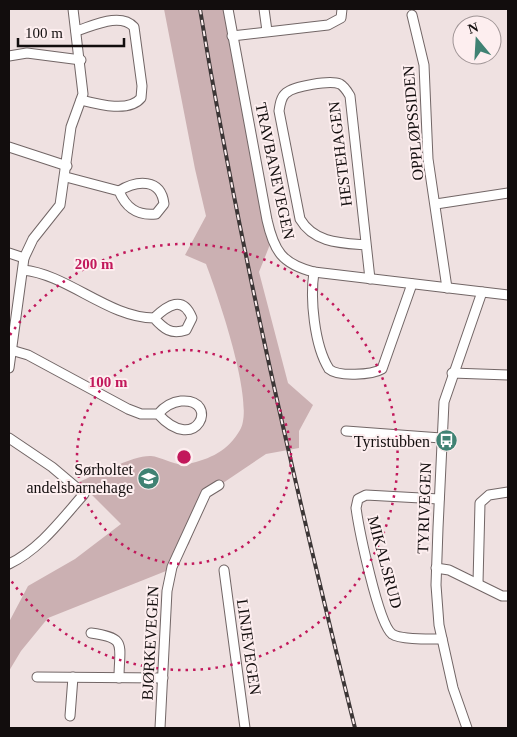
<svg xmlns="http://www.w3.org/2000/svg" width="517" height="737" font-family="'Times New Roman',serif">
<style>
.green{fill:#cbb0b2}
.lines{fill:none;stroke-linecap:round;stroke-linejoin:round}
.street-casing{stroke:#726666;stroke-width:11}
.street{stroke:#fff;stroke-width:9}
.rail-casing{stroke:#3c3636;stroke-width:4}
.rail{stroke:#fdeeef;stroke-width:2;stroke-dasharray:5.5;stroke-linecap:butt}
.ring{fill:none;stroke:#c2185b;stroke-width:2.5;stroke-dasharray:2.5 5}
.labels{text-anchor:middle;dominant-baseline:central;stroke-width:4;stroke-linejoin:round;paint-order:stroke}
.street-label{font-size:16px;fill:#120d0d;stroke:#fdeeef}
.poi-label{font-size:16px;fill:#120d0d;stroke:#fdeeef;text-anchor:end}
.centre{fill:#c2185b;stroke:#fdeeef;stroke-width:2.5}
.ring-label{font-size:15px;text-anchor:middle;font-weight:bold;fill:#c2185b;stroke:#fdeeef;stroke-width:4;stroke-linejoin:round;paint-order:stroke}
</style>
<rect width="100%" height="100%" fill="#efe1e1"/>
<path class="green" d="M164 9H231L243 88 244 119 259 203 271 242 259 272 288 383 313 405 299 431V448L266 454 220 485 204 504 189 544 166 571 48 618 21 651 9 671V622L28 586 75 559 121 524 79 482C95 475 134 455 151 456 162 457 176 467 188 464 210 459 228 451 240 430 256 404 217 293 206 264L185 255 206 216 195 169Z"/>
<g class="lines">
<defs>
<g id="street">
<path d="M228 9 267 220C274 251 282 264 314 272L508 295"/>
<path d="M264 9 267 31"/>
<path d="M412 15 424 65 428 159 447 288"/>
<path d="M76 31C93 26 120 12 134 27L142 86 141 98C129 113 97 104 81 100"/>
<path d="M232 36 328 25 341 18 342 9"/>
<path d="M9 56 27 53 81 60"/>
<path d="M9 147 67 166"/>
<path d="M66 177 119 191C126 208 137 216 156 214L164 204C161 178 137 180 119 191"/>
<path d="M436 204 508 193"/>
<path d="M366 245C341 243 314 243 300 219L279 111C280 104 281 97 286 93 294 86 330 80 340 84 345 87 347 91 350 96L370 279"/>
<path d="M9 253 24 258"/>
<path d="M23 270C67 274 109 318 154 318 164 329 171 335 186 330L192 318C183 295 168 305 154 318"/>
<path d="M314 272C310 298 314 345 329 369 338 377 372 375 382 369L412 284"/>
<path d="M11 350 28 355 128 409 141 414H158C197 457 221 398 181 401 172 402 164 407 158 414"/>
<path d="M9 368 24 258 33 239 60 205 71 127 83 94 73 9"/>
<path d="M452 373 508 375"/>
<path d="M346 431 441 438"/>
<path d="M9 438 52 467 84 494C61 520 40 549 9 564"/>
<path d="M439 499 366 495 358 499 356 508C359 529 378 623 392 634 401 640 430 639 442 639"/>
<path d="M436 568 449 570 502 596H508"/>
<path d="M224 570 245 728"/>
<path d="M478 583 480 503 489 495 508 492"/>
<path d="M91 633C128 638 119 645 119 678"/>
<path d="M37 677 163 678"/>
<path d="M70 716 73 677"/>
<path d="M160 728 167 591 172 567 206 493 219 485"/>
<path d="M467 728 453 688 439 625 436 585 438 528 444 402 482 292"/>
</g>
</defs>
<use href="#street" class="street-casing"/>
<use href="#street" class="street"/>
<defs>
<path id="rail" d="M200 9C240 251 296 490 355 728"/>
</defs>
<use href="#rail" class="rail-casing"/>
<use href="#rail" class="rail"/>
</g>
<g class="ring">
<circle cx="184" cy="457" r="107"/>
<path d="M10 335A213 213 0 1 1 10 579"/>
</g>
<defs>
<symbol id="bus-disc" viewBox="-11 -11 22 22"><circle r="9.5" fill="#408273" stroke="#fdeeef"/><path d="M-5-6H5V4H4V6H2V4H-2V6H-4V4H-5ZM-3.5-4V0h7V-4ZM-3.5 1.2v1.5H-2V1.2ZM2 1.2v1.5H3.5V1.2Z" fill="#fff"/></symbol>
<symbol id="school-disc" viewBox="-11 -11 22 22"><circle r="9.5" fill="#408273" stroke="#fdeeef"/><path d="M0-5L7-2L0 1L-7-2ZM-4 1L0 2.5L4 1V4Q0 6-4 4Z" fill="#fff"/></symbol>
</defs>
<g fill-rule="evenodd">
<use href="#bus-disc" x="434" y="428" width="25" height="25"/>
<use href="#school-disc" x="136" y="466" width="25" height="25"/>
</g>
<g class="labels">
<g class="street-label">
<text transform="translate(413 123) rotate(-95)">OPPLØPSSIDEN</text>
<text transform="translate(340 154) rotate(-97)">HESTEHAGEN</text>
<text transform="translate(275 171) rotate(78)">TRAVBANEVEGEN</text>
<text transform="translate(424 508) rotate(-88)">TYRIVEGEN</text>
<text transform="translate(385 562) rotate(75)">MIKALSRUD</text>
<text transform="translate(150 643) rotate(-87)">BJØRKEVEGEN</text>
<text transform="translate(249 647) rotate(82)">LINJEVEGEN</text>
</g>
<g class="poi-label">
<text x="430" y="441">Tyristubben</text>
<text x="133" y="469">Sørholtet<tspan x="133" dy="18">andelsbarnehage</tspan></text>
</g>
</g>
<circle cx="184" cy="457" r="8" class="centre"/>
<g class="ring-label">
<text x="94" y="269">200 m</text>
<text x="108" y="387">100 m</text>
</g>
<rect width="517" height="737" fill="none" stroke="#120d0d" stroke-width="20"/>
<g transform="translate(477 40) rotate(342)"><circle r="24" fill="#fdeeef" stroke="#9f9495"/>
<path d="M0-4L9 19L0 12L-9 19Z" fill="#408273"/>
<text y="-8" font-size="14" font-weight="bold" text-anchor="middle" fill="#120d0d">N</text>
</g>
<path d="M18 38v8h106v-8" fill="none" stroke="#120d0d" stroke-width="2.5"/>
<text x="25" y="38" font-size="15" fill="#120d0d" stroke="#fdeeef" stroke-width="4" paint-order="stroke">100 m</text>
</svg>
